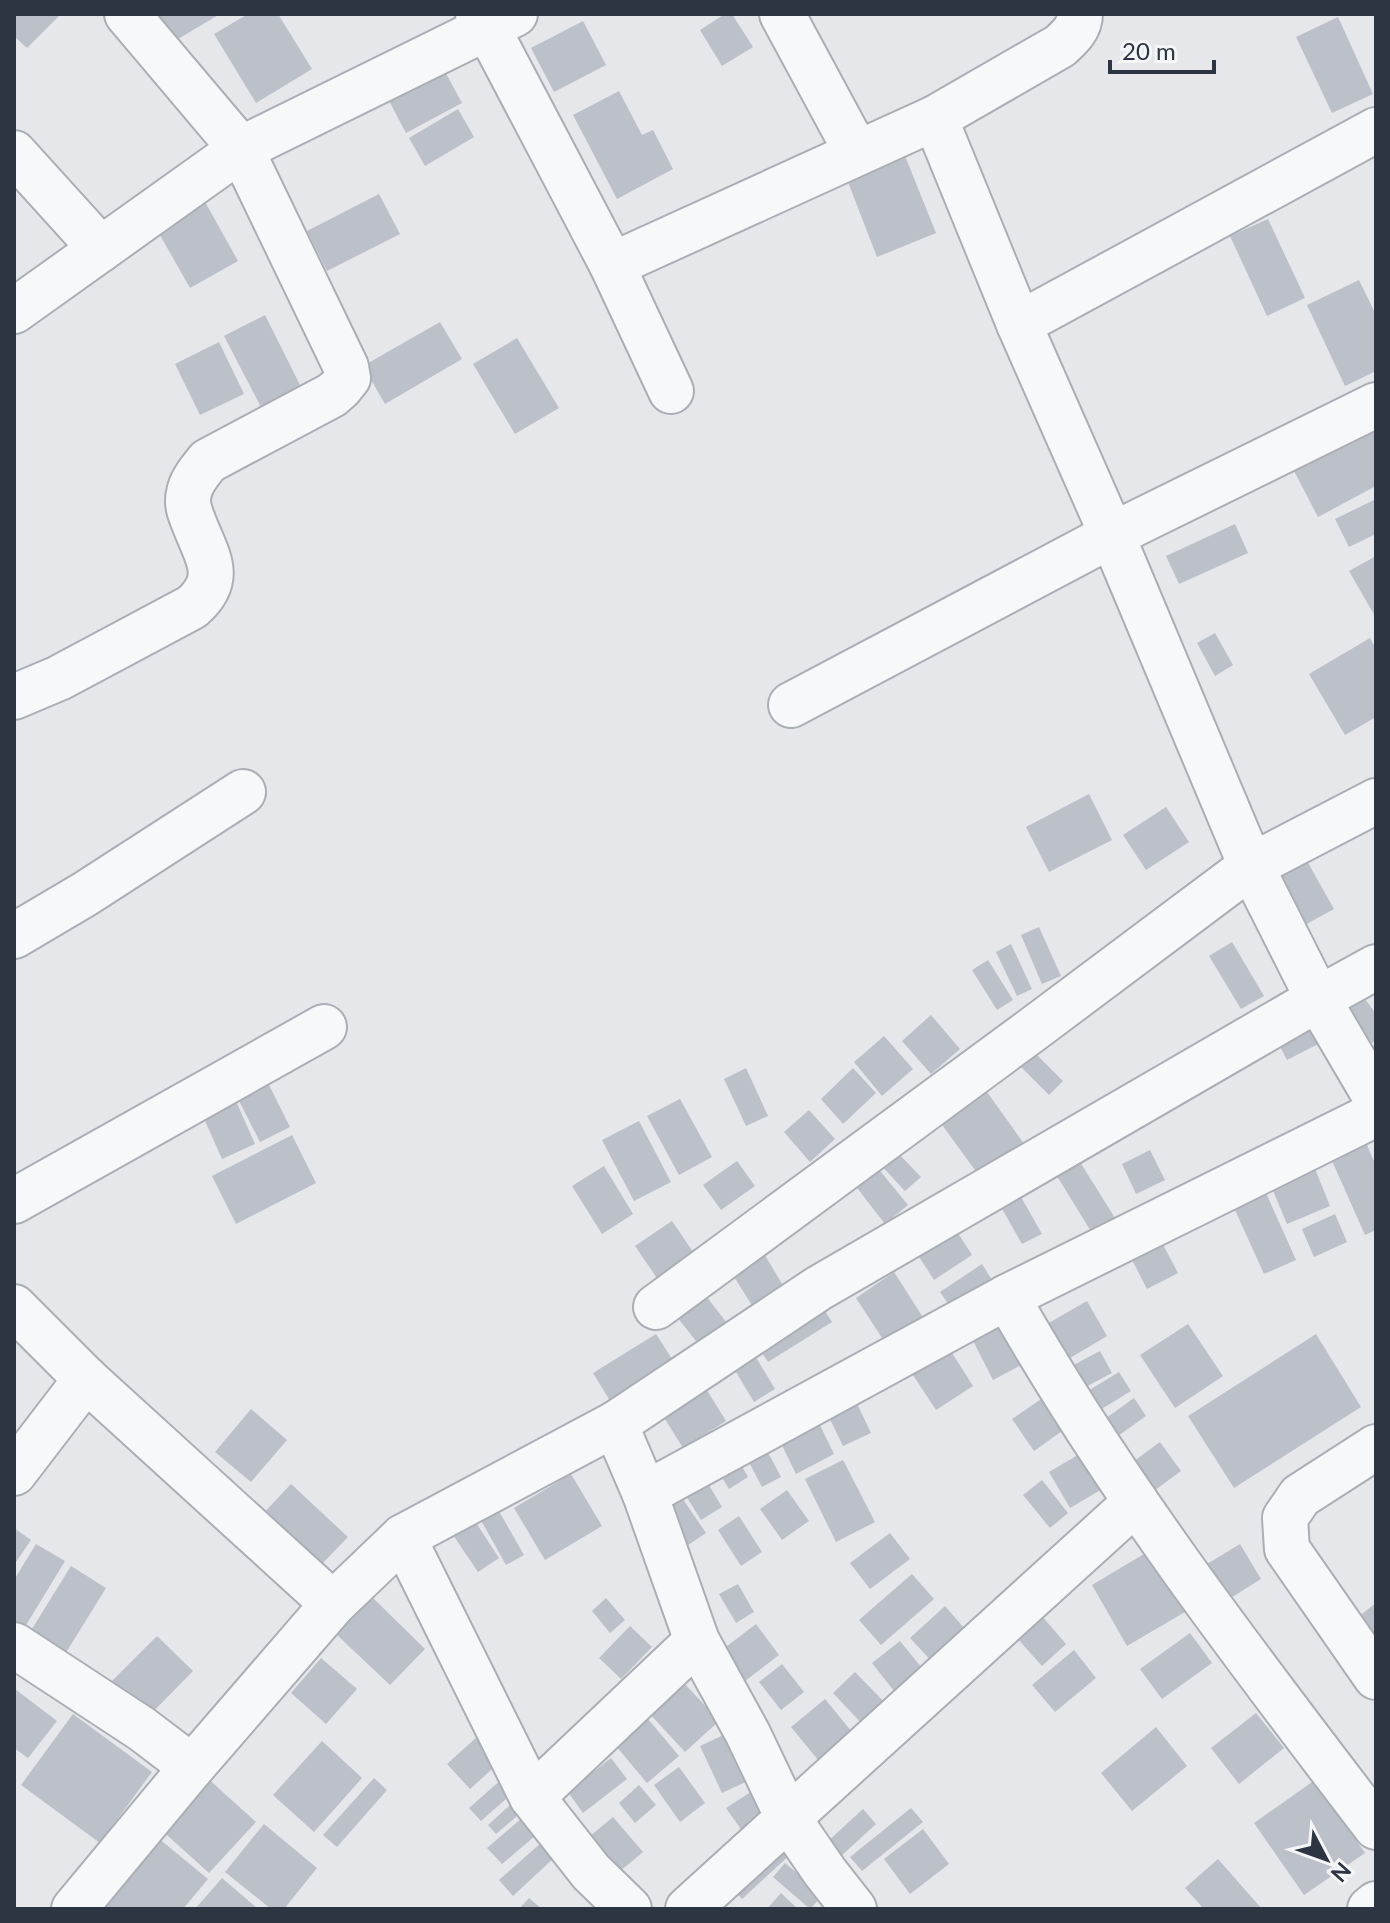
<svg xmlns="http://www.w3.org/2000/svg" width="1390" height="1923" font-family="Lato,sans-serif">
<style>
.building{fill:#bcc0c8}
.lines{fill:none;stroke-linecap:round;stroke-linejoin:round}
.minor-casing{stroke:#aaaeb5;stroke-width:48}
.minor{stroke:#f7f8fa;stroke-width:44}
</style>
<rect width="100%" height="100%" fill="#e5e7eb"/>
<g class="building">
<path d="M14 14H61L27 48 14 36Z"/>
<path d="M156 14H220L173 42Z"/>
<path d="M248 14H278L312 69 256 103 214 34Z"/>
<path d="M725 14H732L753 47 722 66 700 30Z"/>
<path d="M1338 17 1373 94 1332 113 1296 37Z"/>
<path d="M583 21 606 65 554 92 531 48Z"/>
<path d="M442 66 462 103 406 133 386 95Z"/>
<path d="M619 91 642 135 653 130 673 169 617 199 573 115Z"/>
<path d="M458 109 474 137 425 166 409 138Z"/>
<path d="M899 141 936 233 877 257 841 164Z"/>
<path d="M379 194 400 234 327 271 307 231Z"/>
<path d="M204 200 238 261 190 288 156 228Z"/>
<path d="M1268 219 1305 298 1267 316 1230 236Z"/>
<path d="M1359 280 1376 315V371L1345 386 1307 305Z"/>
<path d="M265 315 301 387 261 407 224 336Z"/>
<path d="M440 322 462 359 385 404 363 366Z"/>
<path d="M517 338 559 408 515 434 473 364Z"/>
<path d="M219 342 244 394 200 415 175 364Z"/>
<path d="M1373 429 1376 436V486L1318 517 1294 471Z"/>
<path d="M1376 499V534L1349 547 1335 519Z"/>
<path d="M1235 524 1248 553 1179 584 1166 556Z"/>
<path d="M1376 556V618L1349 571Z"/>
<path d="M1215 633 1233 665 1215 676 1197 643Z"/>
<path d="M1370 638 1376 649V717L1345 735 1309 674Z"/>
<path d="M1089 794 1112 840 1049 872 1026 827Z"/>
<path d="M1166 807 1189 842 1146 870 1123 835Z"/>
<path d="M1302 852 1334 909 1292 932 1261 876Z"/>
<path d="M1039 927 1061 976 1042 984 1021 935Z"/>
<path d="M1232 942 1264 996 1241 1009 1209 956Z"/>
<path d="M1011 944 1032 989 1017 996 996 952Z"/>
<path d="M988 960 1013 1000 997 1010 972 970Z"/>
<path d="M1360 992 1376 1014V1040L1372 1043 1344 1004Z"/>
<path d="M931 1015 960 1049 931 1074 902 1041Z"/>
<path d="M1318 1015 1330 1038 1287 1060 1275 1037Z"/>
<path d="M884 1036 913 1069 882 1096 854 1062Z"/>
<path d="M1031 1049 1063 1081 1049 1095 1017 1063Z"/>
<path d="M746 1068 768 1116 746 1126 724 1079Z"/>
<path d="M853 1068 876 1093 843 1124 821 1099Z"/>
<path d="M262 1071 290 1127 260 1142 232 1087Z"/>
<path d="M982 1085 1025 1145 980 1177 937 1118Z"/>
<path d="M231 1090 255 1144 222 1159 198 1105Z"/>
<path d="M680 1099 712 1157 679 1175 647 1116Z"/>
<path d="M809 1110 835 1139 810 1162 784 1132Z"/>
<path d="M639 1121 671 1182 634 1201 602 1140Z"/>
<path d="M292 1135 316 1183 236 1224 212 1176Z"/>
<path d="M1364 1138 1376 1166V1230L1365 1235 1329 1154Z"/>
<path d="M894 1149 921 1177 905 1191 879 1163Z"/>
<path d="M1150 1150 1165 1180 1136 1194 1122 1164Z"/>
<path d="M1075 1154 1115 1218 1092 1233 1052 1168Z"/>
<path d="M737 1161 755 1186 721 1210 703 1185Z"/>
<path d="M1312 1161 1330 1206 1287 1224 1268 1179Z"/>
<path d="M604 1166 633 1214 602 1234 572 1186Z"/>
<path d="M876 1166 908 1205 885 1224 854 1184Z"/>
<path d="M1262 1184 1296 1260 1264 1274 1230 1199Z"/>
<path d="M1021 1197 1042 1234 1022 1244 1001 1207Z"/>
<path d="M1335 1214 1347 1242 1314 1257 1302 1229Z"/>
<path d="M672 1221 700 1262 663 1287 635 1246Z"/>
<path d="M954 1227 972 1255 934 1280 916 1252Z"/>
<path d="M1160 1239 1178 1273 1147 1289 1129 1254Z"/>
<path d="M760 1247 784 1287 753 1307 728 1267Z"/>
<path d="M982 1264 997 1288 956 1315 940 1292Z"/>
<path d="M894 1272 926 1322 888 1347 856 1298Z"/>
<path d="M702 1291 727 1323 699 1345 674 1313Z"/>
<path d="M1087 1301 1107 1336 1060 1364 1040 1328Z"/>
<path d="M820 1303 832 1322 768 1362 755 1342Z"/>
<path d="M1002 1316 1027 1362 993 1380 969 1333Z"/>
<path d="M1188 1324 1223 1376 1175 1408 1140 1355Z"/>
<path d="M656 1334 676 1365 612 1404 593 1373Z"/>
<path d="M1316 1334 1361 1407 1234 1488 1188 1416Z"/>
<path d="M947 1345 973 1386 936 1410 909 1369Z"/>
<path d="M751 1349 775 1389 754 1402 730 1362Z"/>
<path d="M1100 1351 1112 1373 1078 1391 1066 1369Z"/>
<path d="M1119 1372 1131 1391 1095 1413 1083 1394Z"/>
<path d="M703 1384 726 1421 683 1448 660 1411Z"/>
<path d="M852 1393 871 1433 843 1446 824 1407Z"/>
<path d="M1050 1393 1072 1424 1034 1451 1012 1419Z"/>
<path d="M1134 1398 1146 1416 1115 1438 1102 1421Z"/>
<path d="M251 1409 287 1440 251 1482 215 1452Z"/>
<path d="M814 1413 834 1454 796 1474 776 1433Z"/>
<path d="M761 1439 781 1477 762 1487 742 1449Z"/>
<path d="M1160 1442 1181 1471 1151 1493 1130 1464Z"/>
<path d="M1088 1449 1109 1485 1070 1508 1049 1472Z"/>
<path d="M734 1452 748 1477 729 1489 714 1464Z"/>
<path d="M843 1460 875 1522 836 1542 805 1479Z"/>
<path d="M700 1470 722 1507 701 1520 678 1483Z"/>
<path d="M571 1474 602 1526 545 1560 514 1508Z"/>
<path d="M1042 1480 1068 1513 1050 1528 1023 1495Z"/>
<path d="M291 1484 348 1537 314 1572 258 1519Z"/>
<path d="M674 1486 706 1533 679 1551 647 1504Z"/>
<path d="M787 1490 809 1521 782 1540 760 1509Z"/>
<path d="M491 1497 524 1555 506 1565 474 1508Z"/>
<path d="M471 1515 499 1558 478 1572 449 1529Z"/>
<path d="M739 1516 762 1552 741 1566 718 1530Z"/>
<path d="M14 1528 31 1540 14 1565Z"/>
<path d="M890 1533 910 1559 870 1589 850 1563Z"/>
<path d="M36 1544 65 1561 17 1640 14 1639V1580Z"/>
<path d="M1240 1544 1261 1579 1229 1599 1207 1564Z"/>
<path d="M1149 1551 1185 1612 1127 1646 1092 1585Z"/>
<path d="M71 1566 106 1588 57 1667 22 1645Z"/>
<path d="M912 1574 934 1599 881 1645 859 1620Z"/>
<path d="M738 1584 754 1612 736 1623 719 1594Z"/>
<path d="M372 1597 425 1649 390 1685 336 1634Z"/>
<path d="M606 1598 625 1620 610 1633 592 1611Z"/>
<path d="M1376 1603V1657L1350 1623Z"/>
<path d="M945 1606 971 1636 937 1667 910 1638Z"/>
<path d="M1041 1615 1066 1644 1042 1666 1016 1637Z"/>
<path d="M756 1624 779 1655 745 1681 722 1650Z"/>
<path d="M630 1626 652 1647 621 1679 599 1658Z"/>
<path d="M1190 1633 1212 1663 1162 1699 1140 1669Z"/>
<path d="M157 1636 193 1671 145 1720 109 1684Z"/>
<path d="M900 1641 926 1673 898 1696 872 1663Z"/>
<path d="M1074 1650 1096 1678 1055 1712 1032 1685Z"/>
<path d="M321 1658 357 1689 326 1724 291 1693Z"/>
<path d="M782 1664 804 1692 781 1710 759 1682Z"/>
<path d="M855 1672 889 1707 867 1729 833 1693Z"/>
<path d="M684 1683 719 1721 685 1752 649 1713Z"/>
<path d="M15 1689 57 1721 28 1758 14 1748Z"/>
<path d="M825 1699 857 1738 823 1766 791 1727Z"/>
<path d="M1256 1713 1284 1748 1239 1784 1211 1748Z"/>
<path d="M73 1714 152 1772 100 1843 21 1785Z"/>
<path d="M648 1719 679 1756 647 1783 616 1746Z"/>
<path d="M1156 1727 1187 1766 1132 1811 1101 1773Z"/>
<path d="M732 1731 754 1778 722 1793 700 1746Z"/>
<path d="M478 1736 501 1761 470 1789 447 1764Z"/>
<path d="M322 1741 362 1778 314 1832 273 1795Z"/>
<path d="M611 1758 627 1779 583 1813 568 1792Z"/>
<path d="M679 1767 705 1803 680 1822 654 1785Z"/>
<path d="M204 1775 256 1822 209 1873 157 1826Z"/>
<path d="M374 1778 387 1790 337 1847 323 1835Z"/>
<path d="M503 1778 515 1791 481 1821 469 1808Z"/>
<path d="M1315 1780 1365 1853 1304 1895 1254 1823Z"/>
<path d="M639 1785 656 1805 635 1823 619 1803Z"/>
<path d="M757 1788 778 1818 747 1838 726 1808Z"/>
<path d="M521 1795 530 1805 496 1834 488 1825Z"/>
<path d="M911 1808 923 1822 862 1871 850 1857Z"/>
<path d="M863 1809 876 1824 841 1856 827 1842Z"/>
<path d="M528 1813 542 1830 502 1864 487 1848Z"/>
<path d="M613 1817 643 1852 619 1872 589 1837Z"/>
<path d="M264 1824 317 1868 284 1909H271L225 1872Z"/>
<path d="M923 1829 949 1864 910 1894 884 1859Z"/>
<path d="M152 1833 208 1879 183 1909H92Z"/>
<path d="M779 1838 792 1853 742 1899 728 1883Z"/>
<path d="M542 1842 555 1857 513 1896 499 1880Z"/>
<path d="M1218 1859 1262 1909H1204L1185 1888Z"/>
<path d="M785 1863 823 1895 810 1909 773 1877Z"/>
<path d="M222 1878 258 1909H195Z"/>
<path d="M781 1893 798 1909H767Z"/>
<path d="M529 1898 542 1909H519Z"/>
</g>
<g class="lines">
<defs>
<g id="minor">
<path d="M478 14 487 27 612 265 671 391"/>
<path d="M782 14 857 153"/>
<path d="M935 118 1019 324"/>
<path d="M1376 130 1019 324 1112 535 1251 866 1318 999 1376 1098"/>
<path d="M14 153 101 249"/>
<path d="M612 265 935 118 1060 46C1070 37 1080 28 1080 14"/>
<path d="M14 311 241 149 515 14"/>
<path d="M14 697 59 678 192 607C225 578 207 557 194 523 190 513 186 504 189 493 191 481 201 470 208 461L332 395 340 388 348 378 346 367 241 149 127 14"/>
<path d="M791 705 1112 535 1376 405"/>
<path d="M14 936 85 894 243 792"/>
<path d="M14 1201 324 1027"/>
<path d="M1007 1297 1376 1114"/>
<path d="M14 1307 86 1379"/>
<path d="M656 1307 1032 1030 1251 866 1376 801"/>
<path d="M615 1424 645 1494"/>
<path d="M1376 1447 1300 1496 1285 1518 1287 1549 1376 1677"/>
<path d="M14 1473 86 1379 333 1604"/>
<path d="M403 1537 532 1797 591 1872 629 1909"/>
<path d="M14 1645 142 1729 192 1767"/>
<path d="M532 1797 697 1641"/>
<path d="M74 1909 192 1767 333 1604 403 1537 615 1424 819 1288 1318 999 1376 967"/>
<path d="M688 1909 1136 1502"/>
<path d="M854 1909 825 1872 788 1818 748 1734 697 1641 645 1494 1007 1297C1113 1484 1245 1656 1376 1827"/>
<path d="M1370 1909 1376 1904"/>
</g>
</defs>
<use href="#minor" class="minor-casing"/>
<use href="#minor" class="minor"/>
</g>
<rect width="1390" height="1923" fill="none" stroke="#2d3442" stroke-width="32"/>
<g transform="translate(1326 1859) rotate(131)" stroke="#f4f6f8" stroke-width="6" paint-order="stroke">
<path d="M0-6L14 30L0 20L-14 30Z" fill="#2d3442"/>
<text y="-12" font-size="22" font-weight="bold" text-anchor="middle" fill="#2d3442">N</text>
</g>
<path d="M1110 60v12h104v-12" fill="none" stroke="#2d3442" stroke-width="4"/>
<text x="1122" y="60" font-size="24" fill="#2d3442" stroke="#f4f6f8" stroke-width="6" paint-order="stroke">20 m</text>
</svg>
